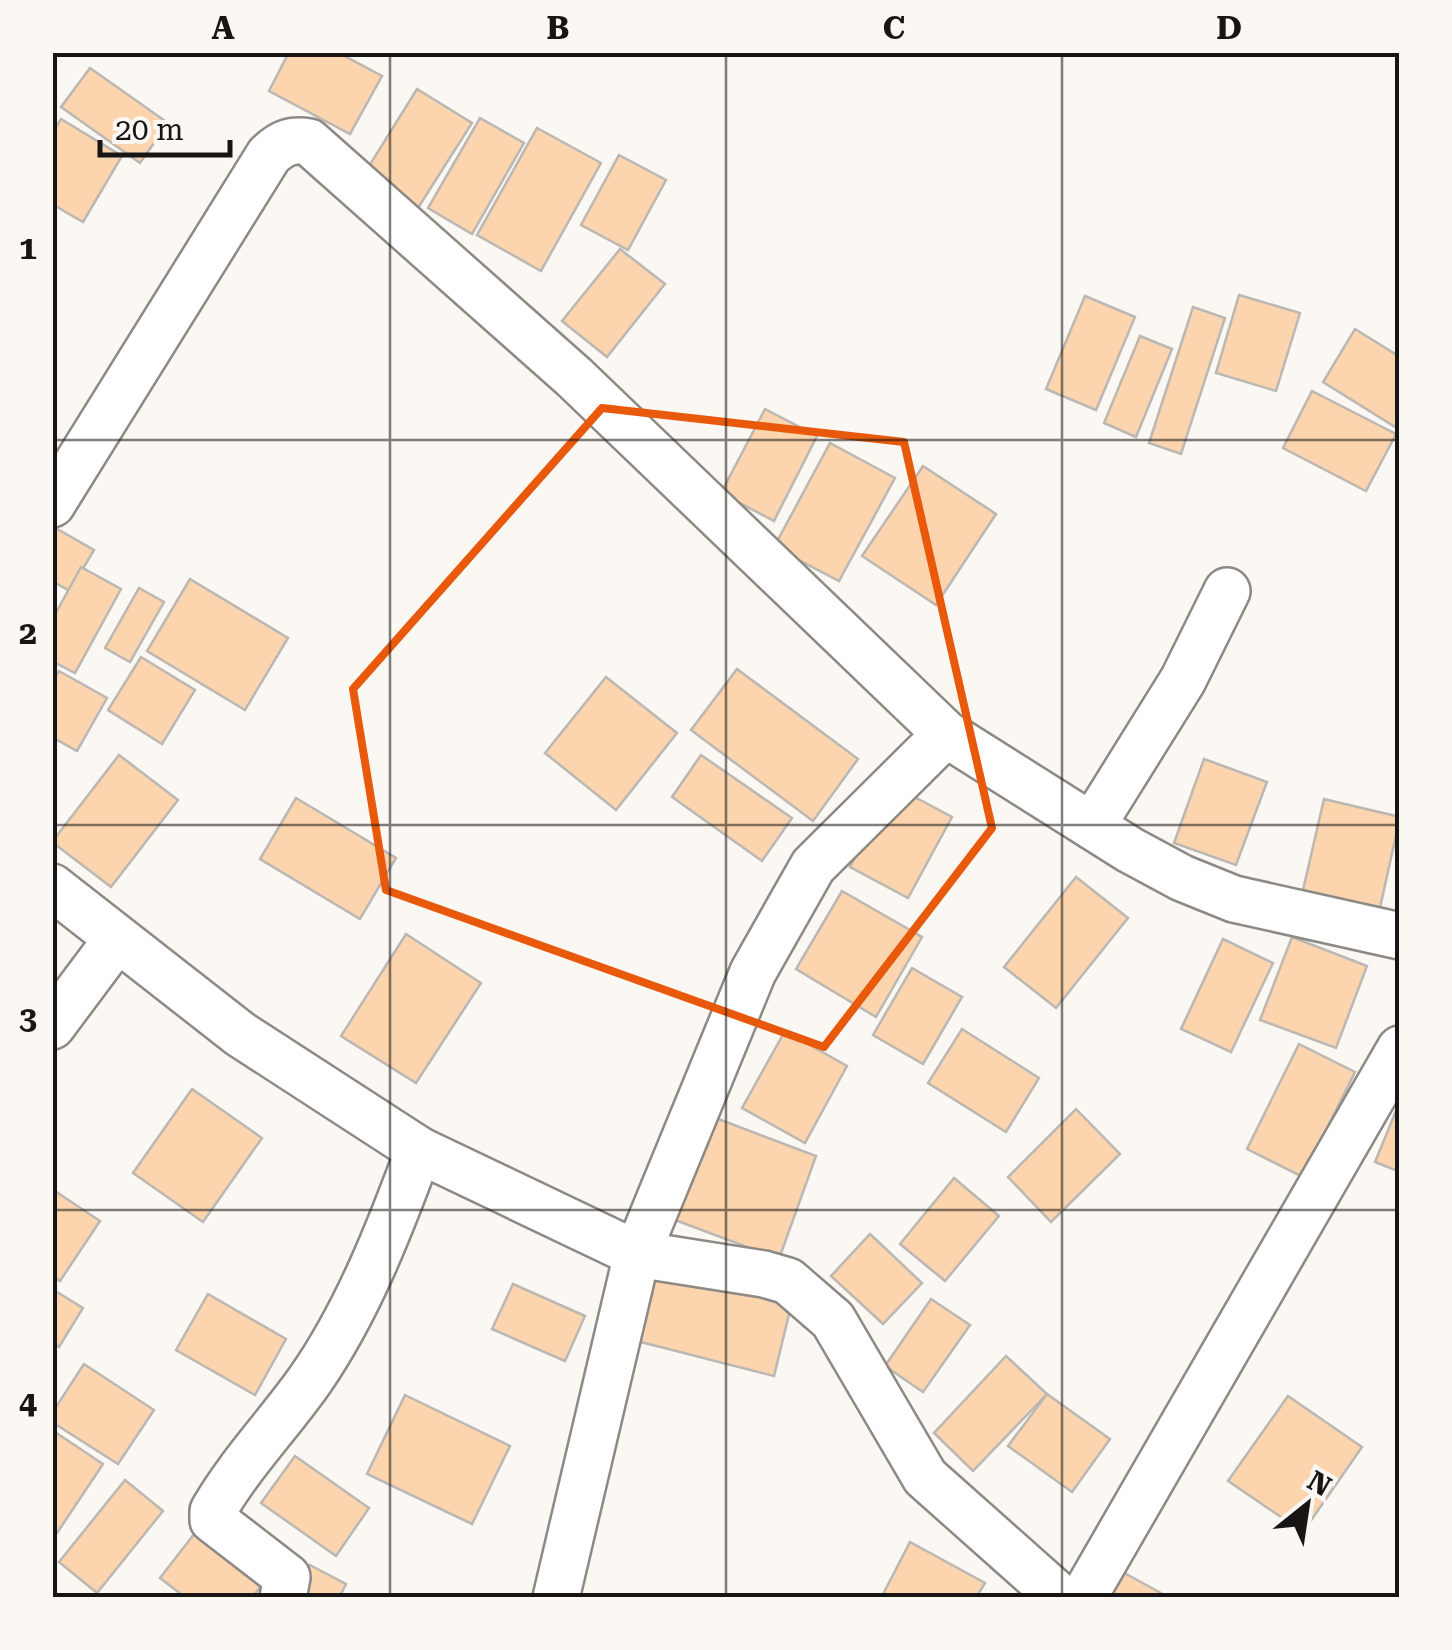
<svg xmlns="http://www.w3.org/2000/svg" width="1452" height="1650" font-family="'Roboto Serif',serif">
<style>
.building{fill:#fcd4ae;stroke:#bbb7b3;stroke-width:2.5}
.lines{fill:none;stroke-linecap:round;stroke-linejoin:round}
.minor-casing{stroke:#8d8985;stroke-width:50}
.minor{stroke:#fff;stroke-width:45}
.marked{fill:none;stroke:#e8590c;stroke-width:8;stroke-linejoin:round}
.grid{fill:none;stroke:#171614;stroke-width:2.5;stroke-opacity:0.55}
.neatline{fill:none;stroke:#171614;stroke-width:4}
.grid-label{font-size:32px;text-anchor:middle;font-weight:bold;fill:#171614}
</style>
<rect width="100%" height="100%" fill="#fbf7f3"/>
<g class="building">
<path d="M289 52H337L382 76 350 134 269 91Z"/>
<path d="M90 68 168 123 140 163 61 107Z"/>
<path d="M417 89 472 123 418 208 364 174Z"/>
<path d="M480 118 524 143 472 234 428 208Z"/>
<path d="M61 119 122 156 83 222 52 204V133Z"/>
<path d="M537 128 601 163 541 271 477 235Z"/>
<path d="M619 155 666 180 628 250 581 225Z"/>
<path d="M620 249 665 284 607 357 562 321Z"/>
<path d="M1239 295 1300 313 1276 391 1216 373Z"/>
<path d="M1085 296 1135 317 1096 410 1046 389Z"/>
<path d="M1193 307 1225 318 1181 454 1149 443Z"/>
<path d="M1355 329 1400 357V430L1323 382Z"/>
<path d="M1140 336 1172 349 1136 437 1104 423Z"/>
<path d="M1312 391 1396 434 1366 491 1283 448Z"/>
<path d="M765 409 817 436 774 521 721 493Z"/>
<path d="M830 443 895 478 839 581 774 547Z"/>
<path d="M923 466 996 514 936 605 862 556Z"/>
<path d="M52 526 94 550 70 591 52 581Z"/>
<path d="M81 567 121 589 75 673 52 661V620Z"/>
<path d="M190 579 288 638 245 710 147 651Z"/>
<path d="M139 588 164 602 130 662 105 648Z"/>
<path d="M141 657 195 690 162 744 108 710Z"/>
<path d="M737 669 858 759 813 821 691 730Z"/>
<path d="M59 671 107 698 77 751 52 737V682Z"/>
<path d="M606 677 677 733 616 810 545 753Z"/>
<path d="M119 755 178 800 111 887 52 842Z"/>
<path d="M701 755 792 818 762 861 672 797Z"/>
<path d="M1204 759 1267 782 1236 865 1174 843Z"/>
<path d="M894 786 952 817 908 898 850 867Z"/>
<path d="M296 798 396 858 360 919 260 859Z"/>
<path d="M1324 799 1400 817 1380 908 1303 890Z"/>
<path d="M1076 877 1128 918 1056 1008 1004 967Z"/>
<path d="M842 891 922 937 876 1017 796 969Z"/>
<path d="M406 934 481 983 416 1083 341 1036Z"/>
<path d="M1292 937 1367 966 1336 1048 1260 1020Z"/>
<path d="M1223 939 1273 963 1231 1052 1181 1029Z"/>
<path d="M912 968 962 997 923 1064 873 1035Z"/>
<path d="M962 1029 1039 1078 1006 1132 928 1083Z"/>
<path d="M785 1031 847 1066 805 1143 742 1108Z"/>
<path d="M1299 1044 1355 1072 1303 1177 1247 1149Z"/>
<path d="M192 1089 262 1138 203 1222 133 1173Z"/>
<path d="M1398 1106 1400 1107V1172L1375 1162Z"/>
<path d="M1076 1109 1120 1154 1051 1222 1008 1177Z"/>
<path d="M713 1117 816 1156 779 1259 675 1220Z"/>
<path d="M954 1178 999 1216 945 1281 900 1244Z"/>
<path d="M52 1189 100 1221 60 1281 52 1276Z"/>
<path d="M870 1234 922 1283 883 1324 831 1276Z"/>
<path d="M656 1264 793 1298 774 1376 637 1341Z"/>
<path d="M513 1284 585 1316 565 1361 492 1329Z"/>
<path d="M52 1289 83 1308 59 1347 52 1343Z"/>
<path d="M208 1294 286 1339 255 1395 176 1350Z"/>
<path d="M931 1299 970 1325 923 1392 885 1366Z"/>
<path d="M1006 1356 1047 1394 973 1471 934 1433Z"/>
<path d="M84 1364 154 1410 118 1464 52 1422V1413Z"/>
<path d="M1047 1394 1110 1439 1072 1492 1008 1446Z"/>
<path d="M405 1395 510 1446 472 1524 367 1474Z"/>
<path d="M1288 1396 1362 1447 1303 1532 1228 1481Z"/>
<path d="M52 1430 103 1464 55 1536 52 1534Z"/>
<path d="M295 1456 369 1508 336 1556 261 1503Z"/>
<path d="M125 1480 163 1511 97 1593 59 1562Z"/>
<path d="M198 1529 265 1581 252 1598H186L160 1578Z"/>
<path d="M910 1542 985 1583 976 1598H881Z"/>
<path d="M1108 1564 1170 1598H1090Z"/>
<path d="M310 1565 346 1584 339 1598H293Z"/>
</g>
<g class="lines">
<defs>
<g id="minor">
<path d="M52 504 269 155C282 143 291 139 309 142L574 377 946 734 1130 850 1182 878 1234 899 1400 936"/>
<path d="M1092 826 1183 680 1227 591"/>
<path d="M52 887 240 1034 419 1150 637 1254 764 1274 788 1281 833 1320 925 1477 1061 1598"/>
<path d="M52 1026 117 939"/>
<path d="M283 1598 287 1577 213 1520V1511C240 1464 279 1424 310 1380 358 1311 390 1228 419 1150"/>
<path d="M556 1598 637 1254 753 972 813 866 946 734"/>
<path d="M1083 1598 1400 1049"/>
</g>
</defs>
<use href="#minor" class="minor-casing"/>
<use href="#minor" class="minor"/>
</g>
<path class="marked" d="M602 408 904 442 992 828 824 1047 386 890 353 689Z"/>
<path class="grid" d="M390 52V1598M726 52V1598M1062 52V1598M52 440H1400M52 825H1400M52 1210H1400"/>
<rect width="1452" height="1650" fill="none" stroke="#fbf7f3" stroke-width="110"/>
<g transform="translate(1307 1505) rotate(30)" stroke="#fbf7f3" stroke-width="8" paint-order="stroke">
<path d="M0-8L18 38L0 25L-18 38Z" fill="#171614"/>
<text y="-15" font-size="28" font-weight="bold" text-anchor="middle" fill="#171614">N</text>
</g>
<path d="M100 140v15h130v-15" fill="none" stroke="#171614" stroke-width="5"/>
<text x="115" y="140" font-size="30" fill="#171614" stroke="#fbf7f3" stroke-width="8" paint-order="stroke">20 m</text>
<rect x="55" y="55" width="1342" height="1540" class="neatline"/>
<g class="grid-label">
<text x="223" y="39">A</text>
<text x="558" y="39">B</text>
<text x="894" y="39">C</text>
<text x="1229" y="39">D</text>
<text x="28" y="259">1</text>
<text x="28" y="644">2</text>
<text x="28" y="1029">3</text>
<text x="28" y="1414">4</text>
</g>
</svg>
